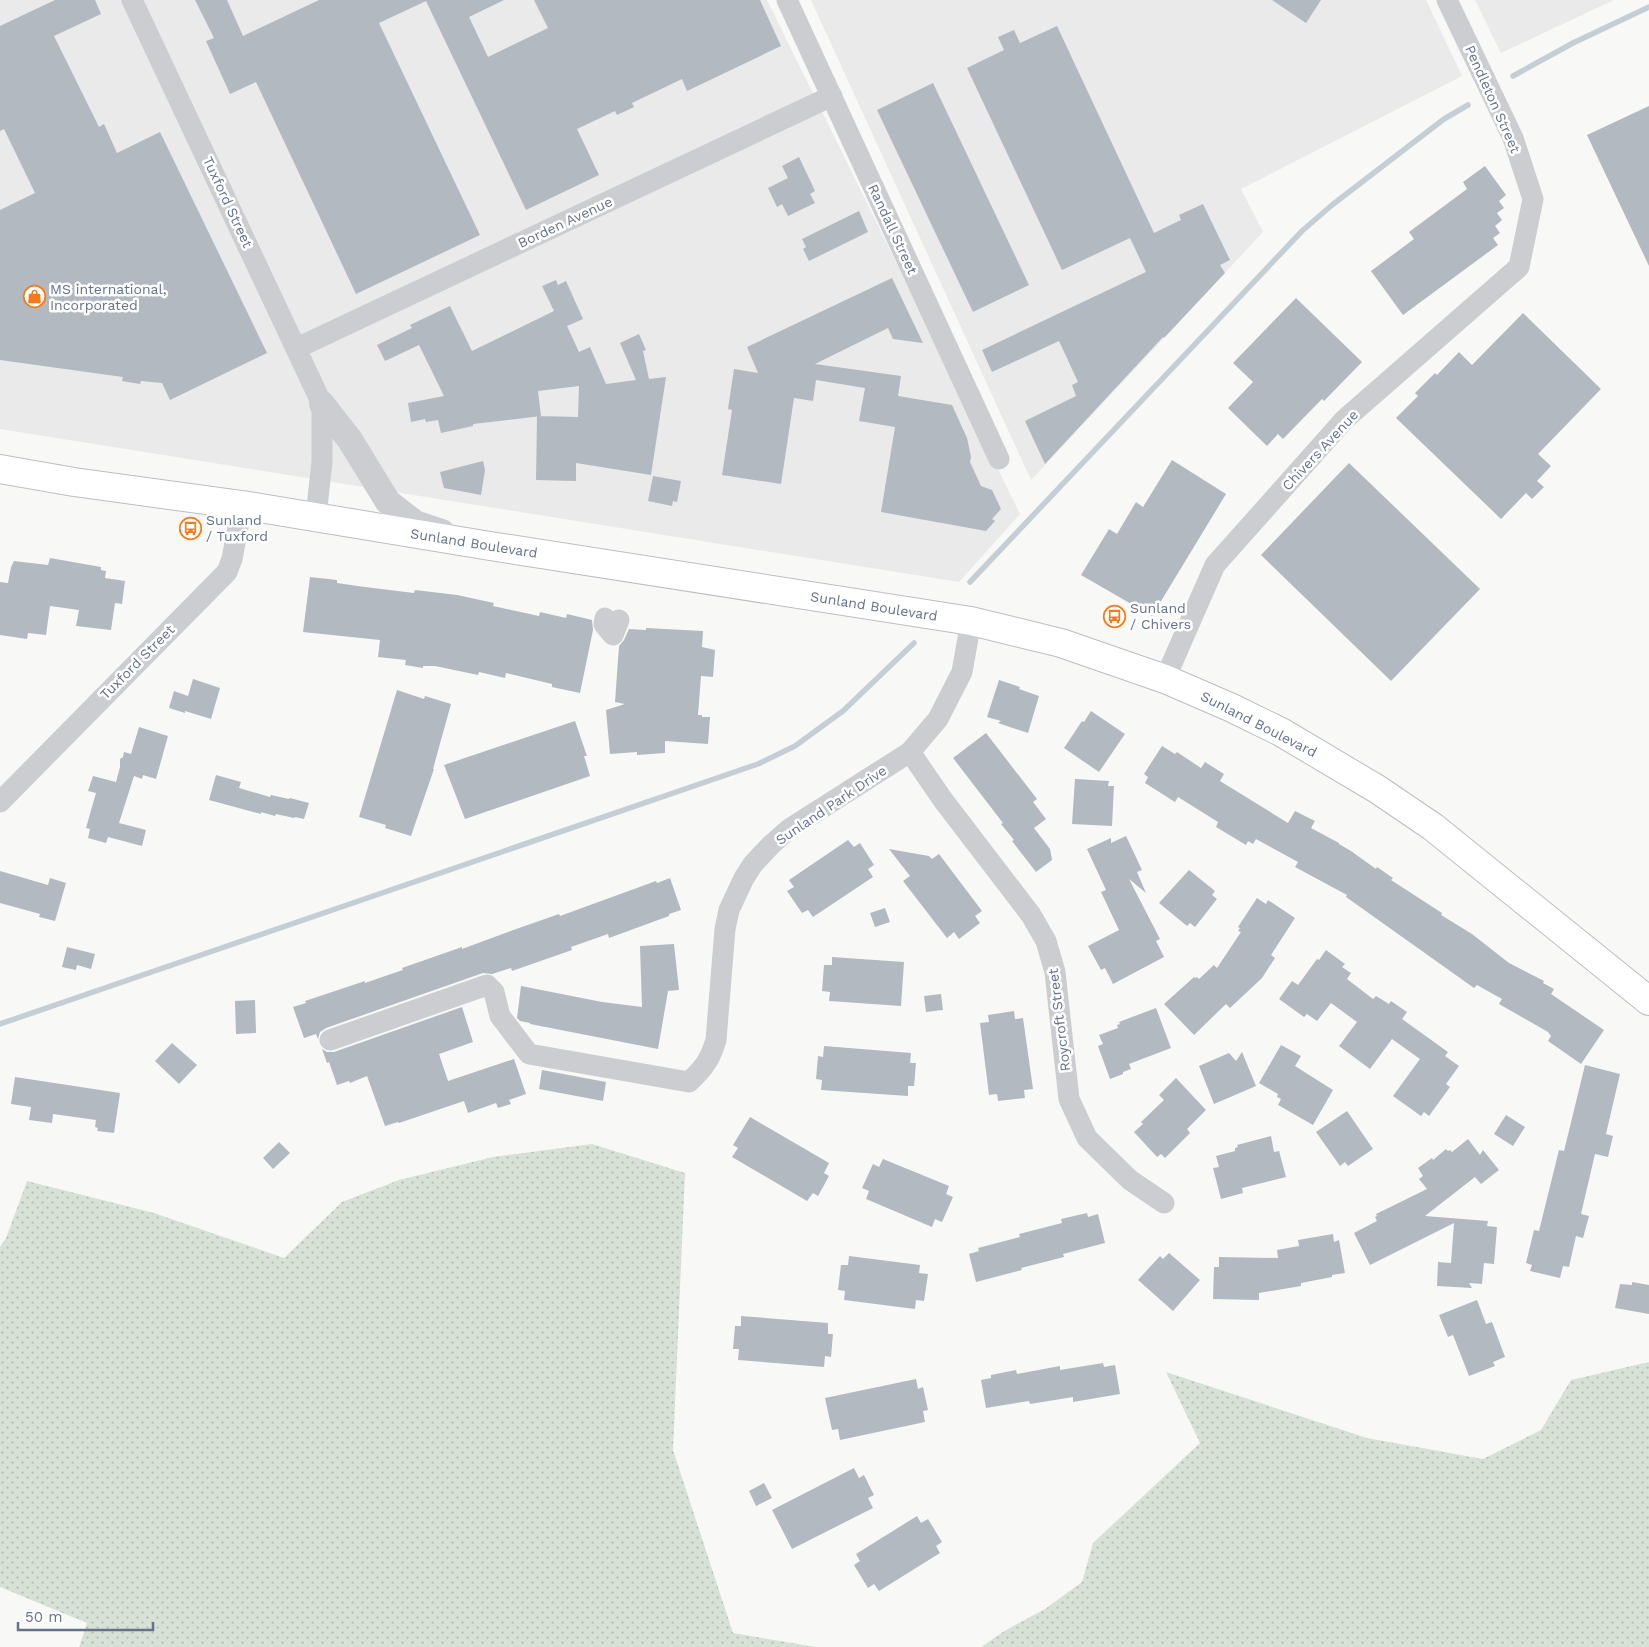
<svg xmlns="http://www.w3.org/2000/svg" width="1649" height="1647" font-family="'Work Sans',sans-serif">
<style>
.built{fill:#e9eae9}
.grass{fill:url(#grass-dots)}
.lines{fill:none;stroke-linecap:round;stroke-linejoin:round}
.stream{stroke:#c6ced5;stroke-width:5.5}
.building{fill:#b3b9c1}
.primary-casing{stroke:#bbbec3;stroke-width:30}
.minor{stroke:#cbcdd1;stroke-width:21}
.tertiary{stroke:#cbcdd1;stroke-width:26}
.primary{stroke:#fff;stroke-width:28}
.labels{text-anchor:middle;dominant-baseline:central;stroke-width:5;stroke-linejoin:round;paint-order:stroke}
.street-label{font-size:14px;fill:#65728a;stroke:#fff}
.poi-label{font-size:14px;fill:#65728a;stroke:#fff;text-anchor:start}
</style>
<defs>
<pattern id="grass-dots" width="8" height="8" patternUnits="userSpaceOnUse" patternTransform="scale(1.25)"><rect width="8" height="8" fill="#d8e1d6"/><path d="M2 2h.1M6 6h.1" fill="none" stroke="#b3bbb3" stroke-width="1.8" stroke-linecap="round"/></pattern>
</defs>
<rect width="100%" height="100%" fill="#f8f9f6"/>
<g class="built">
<path d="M0 0H767L1020 514 959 582 0 429Z"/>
<path d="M811 0H1426L1462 76 1241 189 1263 232 1031 480Z"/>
<path d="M1475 0H1614L1501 53Z"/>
</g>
<g class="grass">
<path d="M592 1144 685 1173 673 1450 733 1633 816 1647H79L87 1623 0 1587V1247L6 1238 27 1181 154 1213 284 1258 342 1202 399 1180 493 1157Z"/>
<path d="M1649 1362V1647H981L1006 1630 1045 1609 1082 1582 1093 1543 1200 1443 1166 1372 1367 1438 1483 1459 1541 1430 1571 1380Z"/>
</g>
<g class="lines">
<g class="stream">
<path d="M1513 76 1573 43 1649 7"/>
<path d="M970 582 1302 231 1332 205 1444 119 1468 105"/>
<path d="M0 1024 758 764 795 746 843 711 914 643"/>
</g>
</g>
<g class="building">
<path d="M55 0H95L101 14 54 36 99 127 104 124 117 153 160 132 267 353 170 400 162 383 141 381 140 384 122 381 123 377 0 360V210L35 193 4 129 0 131V26Z"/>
<path d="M195 0H227L243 36 319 0H504L469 17 488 57 548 28 534 0H760L781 46 687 91 682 79 632 103 634 107 617 115 615 111 577 129 599 175 526 210 426 1 379 23 480 235 356 294 256 82 230 94 206 41 214 38Z"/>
<path d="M1272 0H1321L1306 23Z"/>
<path d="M1057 26 1154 233 1181 220 1179 215 1203 204 1230 260 1220 265 1225 273 1164 338 1163 337 1045 464 1025 421 1076 396 1072 385 1078 382 1059 341 992 372 982 350 1146 272 1130 238 1062 270 967 68 1004 50 998 37 1014 30 1020 43Z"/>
<path d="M933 83 1029 285 973 312 877 110Z"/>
<path d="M1649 106V266L1587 135Z"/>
<path d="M799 157 815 191 810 194 815 203 788 216 782 204 777 207 768 188 788 178 782 166Z"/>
<path d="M1485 166 1506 195 1499 201 1504 208 1497 213 1502 220 1495 226 1500 233 1493 238 1498 245 1403 315 1371 271 1414 239 1409 232 1467 189 1463 182Z"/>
<path d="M859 211 868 232 809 261 803 249 806 247 802 239Z"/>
<path d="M892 278 923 343 893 339 888 328 815 364 901 376 898 396 952 405 967 438 971 457 970 462 981 486 992 490 1001 509 992 519 995 521 986 531 881 512 895 427 859 421 865 388 816 380 813 401 794 398 781 484 722 475 732 410 728 409 734 369 758 373 747 347Z"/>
<path d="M556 280 558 285 566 281 583 319 567 326 579 352 590 347 606 384 636 380 620 343 639 334 646 350 643 351 649 379 666 377 651 475 576 463V481L536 480 537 416 578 417 579 386 538 391 541 416 473 424V426L441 433 438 420 426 422 425 419 411 422 408 403 444 396 419 345 385 361 377 345 412 328 410 325 450 306 472 351 554 311 542 286Z"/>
<path d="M1296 298 1362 362 1324 401 1322 399 1283 439 1278 434 1267 446 1228 408 1253 382 1233 363Z"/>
<path d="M1523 313 1601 389 1538 454 1551 466 1537 481 1544 487 1532 499 1526 493 1501 519 1396 418 1418 396 1415 393 1435 373 1437 375 1459 352 1472 365Z"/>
<path d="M1172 460 1226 494 1152 616 1081 575 1109 529 1117 534 1136 502 1143 507Z"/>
<path d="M483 461 485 470 481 495 444 488 440 472Z"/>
<path d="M1349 463 1480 589 1391 681 1261 555Z"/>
<path d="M653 476 681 481 677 502 673 501 672 506 648 501Z"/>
<path d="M50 558 101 567V570L106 571 105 578 125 581 122 604 115 603 111 630 76 626 79 610 50 606 46 635 28 633 27 639 0 635V582L8 583 11 567 14 561 48 565Z"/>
<path d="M310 577 337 580V583L365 587 414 593 415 590 457 595 494 603 493 606 539 616 540 612 566 618 567 614 592 620 593 630 580 693 552 687V684L506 673 505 678 479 672 478 675 435 666H423V668L405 665 406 660 378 657 380 640 303 632Z"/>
<path d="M646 628 703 631 702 647 715 650 713 677 701 676 698 715H702V717H710L708 744 665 741V753L637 755V752L610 754 606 710 625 704 615 702 619 646 624 640 629 629 646 630Z"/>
<path d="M193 679 220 688 211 719 185 711V713L169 708 174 691 188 696Z"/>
<path d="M999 680 1020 687 1019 689 1039 696 1028 733 998 723 1001 721 987 717Z"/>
<path d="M397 690 424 699 425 696 451 704 433 769H434L411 836 385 828 386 825 359 817Z"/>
<path d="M1091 711 1125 734 1099 772 1064 748 1082 721 1084 722Z"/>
<path d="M575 721 587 756H584L590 776 465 819 444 765Z"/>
<path d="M139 727 168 736 156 779 143 775 142 779 134 776 119 823 146 830 142 846 108 837 106 843 88 838 90 829 86 828 96 793 88 791 93 776 116 782 120 767V759L123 757 124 752 131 754Z"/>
<path d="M986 733 1037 799 1033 802 1046 819 1034 828 1050 849 1052 860 1036 872 1012 841 1014 840 1001 824 1003 823 953 758Z"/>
<path d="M1162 746 1175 754 1177 752 1201 768 1205 762 1224 774 1220 781 1288 823 1295 811 1315 821 1311 828 1339 843V844L1351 851 1376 869 1377 867 1393 878 1391 880 1442 913 1441 915 1472 934 1509 963 1544 981 1543 983 1554 989 1551 994 1604 1030 1581 1064 1548 1041 1551 1036 1548 1032 1499 1004 1502 999 1477 985 1474 988 1346 897 1347 895 1295 867 1298 862 1256 839 1253 844 1248 841 1246 845 1216 827 1218 822 1178 797 1175 802 1145 783 1148 777 1144 774Z"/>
<path d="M216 775 241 782 239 788 270 797 271 795 289 799 290 798 309 803 304 819 295 817 294 818 276 814 275 816 261 812V814L209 800Z"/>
<path d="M1075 779 1109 781 1108 786H1114L1112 826 1072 824Z"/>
<path d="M1126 836 1142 870 1137 872 1146 893 1129 879 1160 939 1156 941 1164 957 1113 984 1105 968 1101 970 1088 946 1119 930 1101 892 1106 890 1087 849 1111 838V843Z"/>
<path d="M848 840 854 847 860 843 874 865 868 869 873 877 813 917 808 910 802 913 787 891 794 887 789 880Z"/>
<path d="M889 849 929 856 932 859 939 854 982 911 975 916 980 923 959 939 954 932 947 938 903 881 910 876Z"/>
<path d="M1189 870 1215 891 1212 895 1217 899 1195 927 1190 923 1187 926 1159 903Z"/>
<path d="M0 871 48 885 50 878 66 883 55 921 39 917 40 914 0 903Z"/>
<path d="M670 878 681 910 669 914V916L609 938 608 934 571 947 572 950 512 971 511 968 492 974 483 973 326 1028 320 1032 318 1039 316 1034 304 1038 293 1007 306 1003 305 1001 365 981V983L391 974 403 970 402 968 462 947V949L519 928 559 914 560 916 656 881 657 883Z"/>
<path d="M1257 898 1266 904 1268 900 1295 918 1271 955 1275 958 1262 978 1230 1008 1226 1004 1194 1035 1164 1004 1194 977 1195 978 1197 977 1199 979 1214 965 1217 968 1241 932 1238 931 1240 928 1238 927Z"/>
<path d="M885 908 890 922 875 927 870 913Z"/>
<path d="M674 944 679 990 668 991 658 1049 530 1024V1023L520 1021 517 1018 521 986 602 1002 642 1007 640 946Z"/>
<path d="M67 947 95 954 91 969 77 965 76 970 62 967Z"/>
<path d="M1326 950 1345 964 1342 967 1351 973 1347 979 1373 999 1376 996 1389 1004 1391 1001 1407 1012 1402 1019 1448 1052 1445 1056 1459 1066 1446 1084 1450 1087 1429 1116 1424 1112 1421 1116 1393 1096 1420 1059 1392 1039 1370 1069 1339 1046 1357 1022 1331 1003 1317 1021 1307 1014 1304 1017 1279 999 1292 981 1298 985 1317 959 1319 960Z"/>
<path d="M832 957 904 962 901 1006 829 1001 830 992 822 991 824 965H832Z"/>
<path d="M941 994 943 1010 926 1012 924 996Z"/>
<path d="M255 1000 256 1033 236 1034 235 1001Z"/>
<path d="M462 1007 473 1042 439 1054 448 1081 514 1059 526 1094 509 1100 511 1104 498 1108 496 1103 468 1113 464 1101 399 1123 398 1122 385 1126 367 1076 350 1083 349 1081 337 1085 329 1062 327 1063 322 1049 327 1052H334Z"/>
<path d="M1156 1008 1171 1048 1129 1064 1131 1069 1123 1072V1074L1110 1079 1098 1046 1103 1044 1099 1035 1118 1028 1117 1025 1120 1024 1119 1022Z"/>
<path d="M1014 1011 1015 1019 1023 1018 1033 1089 1024 1090 1025 1098 998 1101 997 1094 989 1095 980 1023 989 1022 988 1015Z"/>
<path d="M172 1043 197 1065 179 1084 155 1061Z"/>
<path d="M1281 1045 1301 1056 1295 1066 1333 1090 1313 1125 1278 1105 1281 1099 1277 1097 1278 1094 1259 1083Z"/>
<path d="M824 1046 911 1053 910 1063H916L914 1086H908V1096L821 1090 822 1080 816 1079 818 1056 823 1057Z"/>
<path d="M1242 1052 1256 1086 1214 1104 1199 1066 1229 1053 1236 1061Z"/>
<path d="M1585 1065 1620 1074 1606 1134 1613 1136 1608 1157 1595 1154 1581 1214 1589 1216 1583 1238 1576 1236 1569 1267 1563 1266 1560 1278 1530 1271 1532 1265 1526 1263 1534 1230 1539 1231 1559 1150 1564 1151Z"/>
<path d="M542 1070 606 1082 603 1101 539 1089Z"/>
<path d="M15 1077 120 1093 114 1133 97 1131 98 1128 95 1127 96 1120 53 1114 52 1123 29 1120 31 1107 11 1104Z"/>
<path d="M1176 1078 1206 1110 1187 1129 1190 1133 1165 1158 1161 1154 1157 1157 1134 1132 1143 1124 1141 1122 1164 1100 1159 1095Z"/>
<path d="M1347 1111 1373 1149 1348 1166 1345 1162 1340 1166 1316 1132Z"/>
<path d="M1506 1115 1525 1127 1513 1146 1494 1134Z"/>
<path d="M750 1117 829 1163 824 1173 829 1176 818 1196 813 1193 807 1201 732 1157 738 1148 733 1145Z"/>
<path d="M1271 1136 1274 1152 1279 1151 1286 1177 1242 1188 1243 1193 1221 1199 1213 1168 1219 1167 1216 1156 1235 1151V1148L1238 1147 1237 1145Z"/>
<path d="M1468 1139 1480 1155 1483 1150 1499 1170 1481 1184 1475 1177 1425 1216 1488 1221 1487 1226 1497 1227 1494 1264 1484 1263 1482 1284 1469 1283 1472 1288 1437 1286 1438 1262 1451 1263 1454 1223 1370 1265 1354 1233 1377 1221 1375 1217 1377 1216 1376 1214 1427 1189 1419 1179 1423 1176 1418 1168 1432 1158 1433 1160 1446 1149 1448 1151 1450 1150 1452 1152Z"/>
<path d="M279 1142 290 1153 273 1169 263 1158Z"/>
<path d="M883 1159 949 1186 946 1194 953 1197 942 1222 935 1219 932 1227 866 1199 869 1191 862 1188 873 1164 879 1167Z"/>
<path d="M1087 1213 1088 1217 1098 1214 1105 1243 1063 1254 1064 1257 1021 1268 1022 1270 976 1282 969 1254 979 1251 978 1248 1020 1237 1019 1234 1062 1223 1061 1219Z"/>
<path d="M1333 1234 1334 1242 1339 1240 1345 1273 1332 1275V1277L1301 1283V1286L1259 1293V1300L1213 1299 1214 1267H1219V1257L1278 1258 1277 1250 1299 1246 1298 1240Z"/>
<path d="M1169 1253 1200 1280 1173 1311 1138 1280 1160 1256 1163 1259Z"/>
<path d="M849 1256 920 1265 919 1273 928 1274 924 1301 916 1300 915 1309 844 1300 845 1291 838 1290 841 1265H848Z"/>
<path d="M1632 1282 1649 1285V1314L1615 1308 1620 1284 1632 1285Z"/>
<path d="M1477 1300 1486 1324 1492 1322 1505 1357 1493 1362 1495 1366 1469 1376 1453 1335 1448 1337 1439 1315Z"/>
<path d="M741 1316 828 1323V1334H833L831 1357 825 1356 824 1367 738 1360 739 1349H733L735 1326H741Z"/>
<path d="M1103 1363 1104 1367 1115 1365 1120 1394 1073 1402V1397L1030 1404 1029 1401 986 1408 981 1380 991 1378V1375L1016 1370 1017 1374 1060 1366V1370Z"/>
<path d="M916 1379 918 1389 923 1387 928 1410 923 1411 925 1422 840 1440 838 1429 832 1430 825 1398Z"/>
<path d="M854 1468 859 1478 864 1475 874 1495 868 1498 873 1508 792 1549 772 1510Z"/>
<path d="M764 1483 772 1498 756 1506 749 1491Z"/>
<path d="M917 1516 921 1523 928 1519 942 1542 936 1546 940 1553 879 1591 874 1584 868 1588 854 1565 860 1561 856 1554Z"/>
</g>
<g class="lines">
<defs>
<path id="primary" d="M0 469 74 482 242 505 484 545 971 621 1061 643 1165 679 1232 708 1281 732 1377 789 1433 827 1649 1001"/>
</defs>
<use href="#primary" class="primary-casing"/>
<g class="minor">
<path d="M132 0 322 404V462L316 516"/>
<path d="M787 0 999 459"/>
<path d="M297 348 832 96"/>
<path d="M605 618 604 624 613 635 619 620"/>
<path d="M1165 679 1215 565 1344 420 1519 267 1533 199 1513 138 1447 0"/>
<path d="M910 752 943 800 1031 915 1046 941 1055 972 1069 1099 1087 1138 1130 1180 1164 1203"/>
<path d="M0 802 227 572 232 559 242 505"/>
<path d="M330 1040 487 985 494 992 500 1016 529 1054 689 1082C704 1068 710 1060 716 1040L725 929 729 910 744 878 753 864 771 845 789 829 910 752 938 719 962 672 971 621"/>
</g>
<path class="tertiary" d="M322 404 350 440 388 502 415 523 442 532"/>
<use href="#primary" class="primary"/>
</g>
<defs>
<symbol id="shop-ring" viewBox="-11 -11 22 22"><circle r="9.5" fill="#fff" stroke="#f47b1b" stroke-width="1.5"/><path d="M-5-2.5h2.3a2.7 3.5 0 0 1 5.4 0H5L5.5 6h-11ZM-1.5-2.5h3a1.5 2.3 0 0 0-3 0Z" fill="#f47b1b"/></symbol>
<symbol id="bus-ring" viewBox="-11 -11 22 22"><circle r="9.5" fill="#fff" stroke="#f47b1b" stroke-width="1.5"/><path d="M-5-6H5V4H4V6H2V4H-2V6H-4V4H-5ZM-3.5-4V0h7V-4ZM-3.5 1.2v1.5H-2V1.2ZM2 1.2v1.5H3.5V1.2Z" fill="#f47b1b"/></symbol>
</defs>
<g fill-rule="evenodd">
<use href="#shop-ring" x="22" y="284" width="25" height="25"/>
<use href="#bus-ring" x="178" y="516" width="25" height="25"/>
<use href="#bus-ring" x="1102" y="604" width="25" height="25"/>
</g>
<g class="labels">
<g class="street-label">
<text transform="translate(1493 99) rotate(66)">Pendleton Street</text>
<text transform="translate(228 202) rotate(65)">Tuxford Street</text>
<text transform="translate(565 222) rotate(-25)">Borden Avenue</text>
<text transform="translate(893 229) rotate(65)">Randall Street</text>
<text transform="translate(1320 450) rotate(-47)">Chivers Avenue</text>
<text transform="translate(474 543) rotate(9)">Sunland Boulevard</text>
<text transform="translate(874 606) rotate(9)">Sunland Boulevard</text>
<text transform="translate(137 662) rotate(-45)">Tuxford Street</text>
<text transform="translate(1259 724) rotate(27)">Sunland Boulevard</text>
<text transform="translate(831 805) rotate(-34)">Sunland Park Drive</text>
<text transform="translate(1059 1020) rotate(-97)">Roycroft Street</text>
</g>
<g class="poi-label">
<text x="50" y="289">MS international,<tspan x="50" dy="16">Incorporated</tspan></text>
<text x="206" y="520">Sunland<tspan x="206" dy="16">/ Tuxford</tspan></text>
<text x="1130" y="608">Sunland<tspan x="1130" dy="16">/ Chivers</tspan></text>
</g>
</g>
<path d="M18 1622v8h135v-8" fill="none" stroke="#65728a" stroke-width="2.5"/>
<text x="25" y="1622" font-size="15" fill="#65728a" stroke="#ffffff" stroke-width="4" paint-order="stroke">50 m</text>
</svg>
